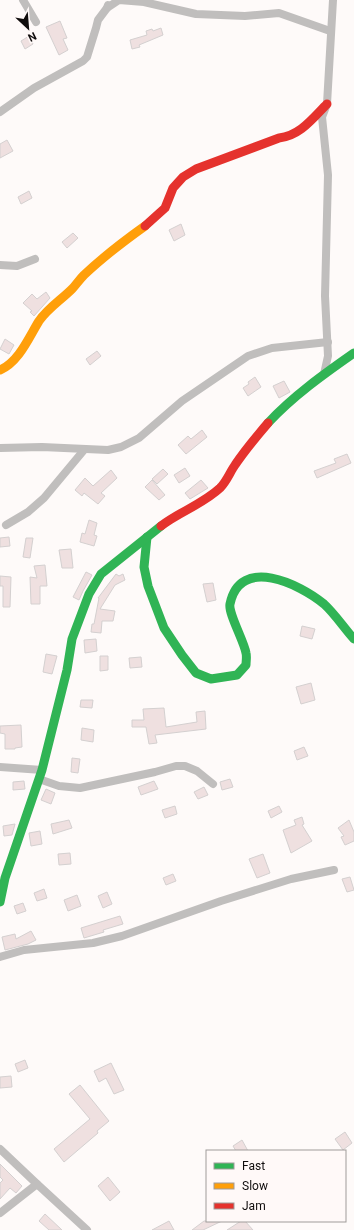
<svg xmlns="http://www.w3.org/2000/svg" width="354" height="1230" font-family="Roboto,sans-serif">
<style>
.building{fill:#efe0e0;stroke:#d4d0d0}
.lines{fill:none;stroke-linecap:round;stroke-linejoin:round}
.street{stroke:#c0bebd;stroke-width:8}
.fast{stroke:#30b455;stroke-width:9}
.slow{stroke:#ff9f0a;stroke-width:9}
.jam{stroke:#e5322d;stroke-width:9}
</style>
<rect width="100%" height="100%" fill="#fefaf9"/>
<g class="building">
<path d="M60 21 67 38 63 39 68 50 59 55 46 27Z"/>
<path d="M161 28 163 35 139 45 140 47 132 49 130 40 147 35 146 31 152 29 153 31Z"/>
<path d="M29 36 33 44 25 49 21 41Z"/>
<path d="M7 140 13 151 0 158V144Z"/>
<path d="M29 191 32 198 21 204 18 197Z"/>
<path d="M181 224 185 235 174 241 169 230Z"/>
<path d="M73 233 78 238 67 248 62 242Z"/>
<path d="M46 292 50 298 34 316 30 312 32 311 23 303 32 294 37 299Z"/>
<path d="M5 339 14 345 9 354 0 349Z"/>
<path d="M97 351 101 356 90 365 86 359Z"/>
<path d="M255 377 261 387 248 396 243 388 249 384 248 382Z"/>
<path d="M284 381 290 392 279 398 273 386Z"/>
<path d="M202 430 207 437 186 454 178 445 188 436 191 439Z"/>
<path d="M347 454 351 463 317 478 314 471 336 463 334 459Z"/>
<path d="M185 468 190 476 179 483 174 475Z"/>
<path d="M163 469 168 474 157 484 152 479Z"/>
<path d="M111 470 117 478 101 493 105 496 98 504 84 493 82 496 75 490 85 478 93 486Z"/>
<path d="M152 480 165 495 159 500 145 487Z"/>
<path d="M201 480 208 488 190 499 185 493Z"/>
<path d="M89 520 97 523 94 535 97 536 94 546 80 542 82 533 85 534Z"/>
<path d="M9 537 10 546 0 547V538Z"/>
<path d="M26 538H33L30 558 23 557Z"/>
<path d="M71 549 73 568H62L59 550Z"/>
<path d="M45 565 47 586H40V604H31L30 577 37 578 34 566Z"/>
<path d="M86 572 92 575 83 591 79 600 73 597Z"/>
<path d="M116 574 119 576 123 574 125 580 115 585 100 609 115 611 113 621H102L101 633 91 632 92 624H94L99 598H98Z"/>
<path d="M0 576 11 577 10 607H3V586H0Z"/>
<path d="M213 583 216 600 207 602 203 584Z"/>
<path d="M302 626 315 629 312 639 300 636Z"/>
<path d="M96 639 97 651 85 653 84 640Z"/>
<path d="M46 654 57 656 52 674 43 672Z"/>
<path d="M100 656H108V670L100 671Z"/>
<path d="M141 657 142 667 130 668 129 658Z"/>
<path d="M311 683 315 700 301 704 296 687Z"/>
<path d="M81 700H93L92 708 80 707Z"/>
<path d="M164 708 166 727 197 722 196 712 205 711 206 729 155 735 157 743 149 744 146 727H132V720H144L143 709Z"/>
<path d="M21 725 22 747 15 748V749H5V734L0 733V726Z"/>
<path d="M82 728 94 730 93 742 81 740Z"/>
<path d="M304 747 308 756 297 760 294 751Z"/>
<path d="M72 758 80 759 78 773 71 772Z"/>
<path d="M230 779 233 787 222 790 220 782Z"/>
<path d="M24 781 25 789 13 790V782Z"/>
<path d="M154 781 158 789 141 795 138 787Z"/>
<path d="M204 787 208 795 198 799 194 792Z"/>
<path d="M46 789 55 793 51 804 41 800Z"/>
<path d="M175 806 177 814 165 818 162 810Z"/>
<path d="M279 806 282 812 271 818 268 811Z"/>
<path d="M302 817 304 824 302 825 312 841 291 853 283 830 296 825 294 820Z"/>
<path d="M69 820 72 828 53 834 51 824Z"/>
<path d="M349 820 354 832V841L345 845 341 837 344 836 338 828Z"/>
<path d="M15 824 12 835 4 836 3 826Z"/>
<path d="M40 831 42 844 31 846 29 833Z"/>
<path d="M70 853 71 864 59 865 58 854Z"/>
<path d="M263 854 270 873 257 878 249 859Z"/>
<path d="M173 874 176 881 166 885 163 878Z"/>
<path d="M350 877 354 890 347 892 342 879Z"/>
<path d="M44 889 47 898 37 901 34 893Z"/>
<path d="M107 892 112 904 103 908 98 896Z"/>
<path d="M77 895 81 906 68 911 64 900Z"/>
<path d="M23 903 26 911 17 914 14 906Z"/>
<path d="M120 916 123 924 103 930 104 932 84 938 81 928Z"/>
<path d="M31 931 36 940 28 944 5 950 2 937 15 934 16 939Z"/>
<path d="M25 1060 28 1068 18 1072 15 1064Z"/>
<path d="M111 1063 124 1090 114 1094 106 1078 99 1082 94 1071Z"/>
<path d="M11 1076 12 1087 0 1088V1077Z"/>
<path d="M80 1085 109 1121 97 1131 98 1133 64 1162 54 1149 90 1119 69 1094Z"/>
<path d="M345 1132 352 1143 343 1150 335 1139Z"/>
<path d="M242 1140 248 1151H236L233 1146Z"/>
<path d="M0 1164 22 1186 16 1193 10 1188 0 1199V1183L3 1180 0 1177Z"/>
<path d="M108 1177 120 1192 110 1201 98 1186Z"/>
<path d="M45 1214 62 1230H49L39 1221Z"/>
<path d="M169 1221 174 1230H152Z"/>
<path d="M204 1221H222L203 1230H192Z"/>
<path d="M241 1221H245L253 1230H227Z"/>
</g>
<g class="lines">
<g class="street">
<path d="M23 0 36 22"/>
<path d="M107 8 119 0 144 2 196 14 245 16 279 13 330 31"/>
<path d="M0 112 34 88 83 61 87 57 96 28 98 20 107 8 108 5"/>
<path d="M0 265 17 266 35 259"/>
<path d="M324 374 328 356 325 296 328 175 322 117 327 104 333 0"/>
<path d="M0 448 42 447 108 450 121 447 139 438 182 401 248 356 272 348 328 342"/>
<path d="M6 525 28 512 44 498 84 450"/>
<path d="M0 767 42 770"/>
<path d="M39 779 59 786 80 788 155 772 176 766H185L197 771 213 784"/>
<path d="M0 957 24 950 93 943 122 936 221 901 291 879 334 870"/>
<path d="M0 1149 37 1184 87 1230"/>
<path d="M0 1213 37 1184"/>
</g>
<g class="fast">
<path d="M268 423C293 396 324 374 354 353"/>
<path d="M147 537 144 567 148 586 164 628 182 655 196 673 211 679 237 675 246 665C246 661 247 657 246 653 244 641 228 613 230 604 240 555 300 584 324 604 335 614 344 628 354 639"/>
<path d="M0 902 5 878 42 770 67 670 72 639 89 594 101 574 161 526"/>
</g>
<path class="slow" d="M0 370C19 362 29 337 39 321 48 308 61 300 72 289 76 285 79 280 84 275 103 257 124 241 145 226"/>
<g class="jam">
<path d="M145 226 165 208 173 188 183 177 196 169 279 138C300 136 313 118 327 104"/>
<path d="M161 526C179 512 203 504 220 488 227 481 230 472 235 465 245 450 256 437 268 423"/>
</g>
</g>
<rect x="206" y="1150" width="140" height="72" fill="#fff9f8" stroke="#9f9b9a"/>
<rect x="214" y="1163" width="20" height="6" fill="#30b455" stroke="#9f9b9a"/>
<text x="242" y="1170" font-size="12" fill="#100d0d">Fast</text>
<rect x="214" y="1183" width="20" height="6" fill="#ff9f0a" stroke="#9f9b9a"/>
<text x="242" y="1190" font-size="12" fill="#100d0d">Slow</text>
<rect x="214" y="1203" width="20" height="6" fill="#e5322d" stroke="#9f9b9a"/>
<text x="242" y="1210" font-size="12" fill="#100d0d">Jam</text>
<g transform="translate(28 28) rotate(154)" stroke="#fff9f8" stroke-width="3" paint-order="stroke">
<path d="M0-3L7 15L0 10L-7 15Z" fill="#100d0d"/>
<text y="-6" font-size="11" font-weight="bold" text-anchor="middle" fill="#100d0d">N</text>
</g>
</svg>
